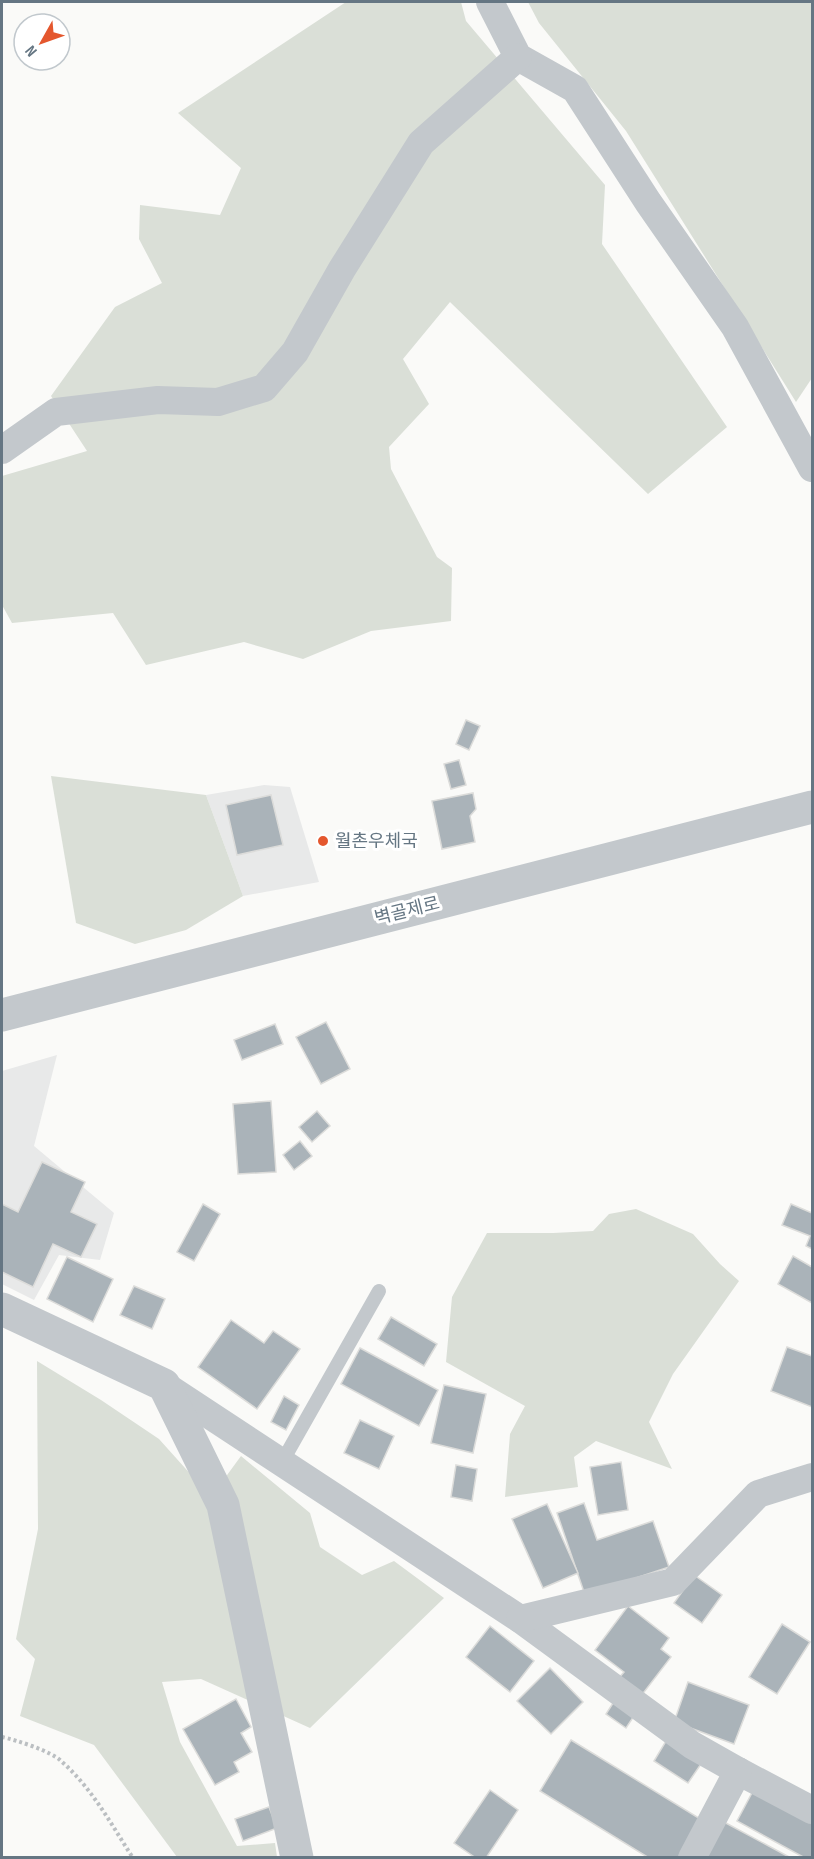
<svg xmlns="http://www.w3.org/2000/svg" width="814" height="1859" font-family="'Sofia Sans Condensed','Noto Sans KR',sans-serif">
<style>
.built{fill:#e8e9e9}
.green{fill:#dadfd7}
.building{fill:#aab3b9;stroke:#dcdcda;stroke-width:1.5}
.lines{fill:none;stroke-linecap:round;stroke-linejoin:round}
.path{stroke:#bbbfc2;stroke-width:4;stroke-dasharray:3 3;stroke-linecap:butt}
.service{stroke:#c3c8cc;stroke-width:14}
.minor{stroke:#c3c8cc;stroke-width:28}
.tertiary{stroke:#c3c8cc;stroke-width:33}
.poi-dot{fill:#e4572e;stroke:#fff;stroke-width:2}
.labels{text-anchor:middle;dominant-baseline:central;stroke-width:6;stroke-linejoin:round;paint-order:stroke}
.poi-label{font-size:18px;fill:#657683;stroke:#fff;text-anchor:start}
.street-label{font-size:18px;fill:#657683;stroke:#fff}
</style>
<rect width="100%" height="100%" fill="#fafaf8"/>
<g class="built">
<path d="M264 785 290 787 319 882 243 896 206 795Z"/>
<path d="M57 1055 34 1146 114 1213 100 1260 59 1255 34 1300 2 1284V1071Z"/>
</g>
<g class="green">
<path d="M346 2H461L466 21 605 185 602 244 727 427 648 494 450 302 403 359 429 404 389 447 391 469 437 557 452 568 451 621 371 631 303 659 244 642 146 665 113 613 12 623 2 605V476L87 451 51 396 115 307 162 283 139 239 140 205 220 215 241 168 178 113Z"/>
<path d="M528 2H812V378L796 402 626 131 539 23Z"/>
<path d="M51 776 206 795 243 896 186 930 135 944 76 923Z"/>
<path d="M636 1209 693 1234 720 1264 739 1281 673 1374 649 1422 672 1469 596 1441 574 1457 578 1487 505 1497 510 1434 525 1406 446 1362 452 1297 487 1233H553L593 1231 609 1214Z"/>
<path d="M37 1361 101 1400 159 1439 211 1497 241 1456 310 1513 320 1547 362 1575 394 1561 444 1598 310 1728 201 1679 162 1682 180 1742 237 1846 275 1843 277 1857H177L94 1745 20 1716 35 1659 16 1639 38 1529Z"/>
</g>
<g class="building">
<path d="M466 720 480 726 469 750 456 744Z"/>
<path d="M459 760 466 785 451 789 444 764Z"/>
<path d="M473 793 476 809 470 816 475 842 442 849 432 801Z"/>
<path d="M271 795 283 845 237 855 226 805Z"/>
<path d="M326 1022 350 1069 321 1084 296 1037Z"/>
<path d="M275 1024 283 1044 242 1060 234 1040Z"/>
<path d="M271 1101 276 1172 238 1174 233 1104Z"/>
<path d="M317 1111 330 1126 312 1142 299 1127Z"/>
<path d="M300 1141 312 1156 294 1170 283 1155Z"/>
<path d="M42 1162 85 1182 71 1212 97 1224 81 1257 53 1244 33 1287 2 1272V1204L18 1212Z"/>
<path d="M203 1204 220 1214 194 1261 177 1252Z"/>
<path d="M791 1204 812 1213V1249L806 1246 810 1236 782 1225Z"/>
<path d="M793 1256 812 1267V1303L778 1284Z"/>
<path d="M67 1257 113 1279 93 1322 47 1299Z"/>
<path d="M134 1286 165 1299 152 1329 120 1315Z"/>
<path d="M391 1317 437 1344 424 1366 378 1339Z"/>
<path d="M231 1320 264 1343 273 1331 300 1349 257 1409 198 1367Z"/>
<path d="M787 1347 812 1356V1407L771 1391Z"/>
<path d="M360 1348 438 1390 419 1426 341 1384Z"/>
<path d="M444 1385 486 1394 473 1453 431 1443Z"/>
<path d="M284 1396 299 1405 286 1430 271 1422Z"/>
<path d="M360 1420 394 1436 379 1469 344 1453Z"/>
<path d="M621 1462 628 1510 598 1515 590 1467Z"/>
<path d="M456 1465 477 1469 472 1501 451 1497Z"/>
<path d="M584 1503 597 1540 653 1521 669 1567 585 1595 557 1513Z"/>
<path d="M547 1504 578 1573 543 1588 512 1519Z"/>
<path d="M694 1575 722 1595 702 1623 674 1603Z"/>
<path d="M628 1606 669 1638 661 1649 671 1657 641 1696 618 1679 624 1672 595 1650Z"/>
<path d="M782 1624 810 1642 777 1694 749 1677Z"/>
<path d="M490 1626 534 1661 510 1692 466 1657Z"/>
<path d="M550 1668 583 1702 551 1734 517 1701Z"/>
<path d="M688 1682 749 1705 734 1744 674 1722Z"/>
<path d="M236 1699 251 1727 241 1733 252 1752 234 1762 239 1772 215 1785 183 1729Z"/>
<path d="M615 1700 636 1713 626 1728 606 1714Z"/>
<path d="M571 1740 702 1820 680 1858H649L540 1791Z"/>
<path d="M666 1741 701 1764 688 1783 654 1761Z"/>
<path d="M490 1790 518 1810 486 1858H476L454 1843Z"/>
<path d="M753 1791 812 1823V1858H805L737 1821Z"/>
<path d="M269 1807 277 1828 243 1841 235 1819Z"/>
<path d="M724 1822 791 1858H705Z"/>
</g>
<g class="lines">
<path class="path" d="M2 1737C16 1740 51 1751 61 1761 92 1788 111 1824 133 1858"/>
<path class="service" d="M282 1462 379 1291"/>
<g class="minor">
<path d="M490 2 518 57 575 89 648 202 735 327 812 468"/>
<path d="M2 450 56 412 158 400 218 402 264 388 295 352 342 269 421 143 518 57"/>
<path d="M164 1385 520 1619 692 1745 738 1771 812 1810"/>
<path d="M520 1619 673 1582 758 1494 812 1477"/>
<path d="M692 1858 738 1771"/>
</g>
<g class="tertiary">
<path d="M2 1015 812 807"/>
<path d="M2 1309 164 1385 223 1505 297 1858"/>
</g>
</g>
<circle class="poi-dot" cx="323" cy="841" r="6"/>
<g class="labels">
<g class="poi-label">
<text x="335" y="841">월촌우체국</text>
</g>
<g class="street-label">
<text transform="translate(407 911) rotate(-14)">벽골제로</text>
</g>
</g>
<rect width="814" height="1859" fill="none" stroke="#657683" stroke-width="6"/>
<g transform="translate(42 42) rotate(230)"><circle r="28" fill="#ffffff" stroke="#c1c8cd" stroke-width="1.5"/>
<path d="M0-4.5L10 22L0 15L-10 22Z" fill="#e4572e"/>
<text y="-9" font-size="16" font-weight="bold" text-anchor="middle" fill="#657683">N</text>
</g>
</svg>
